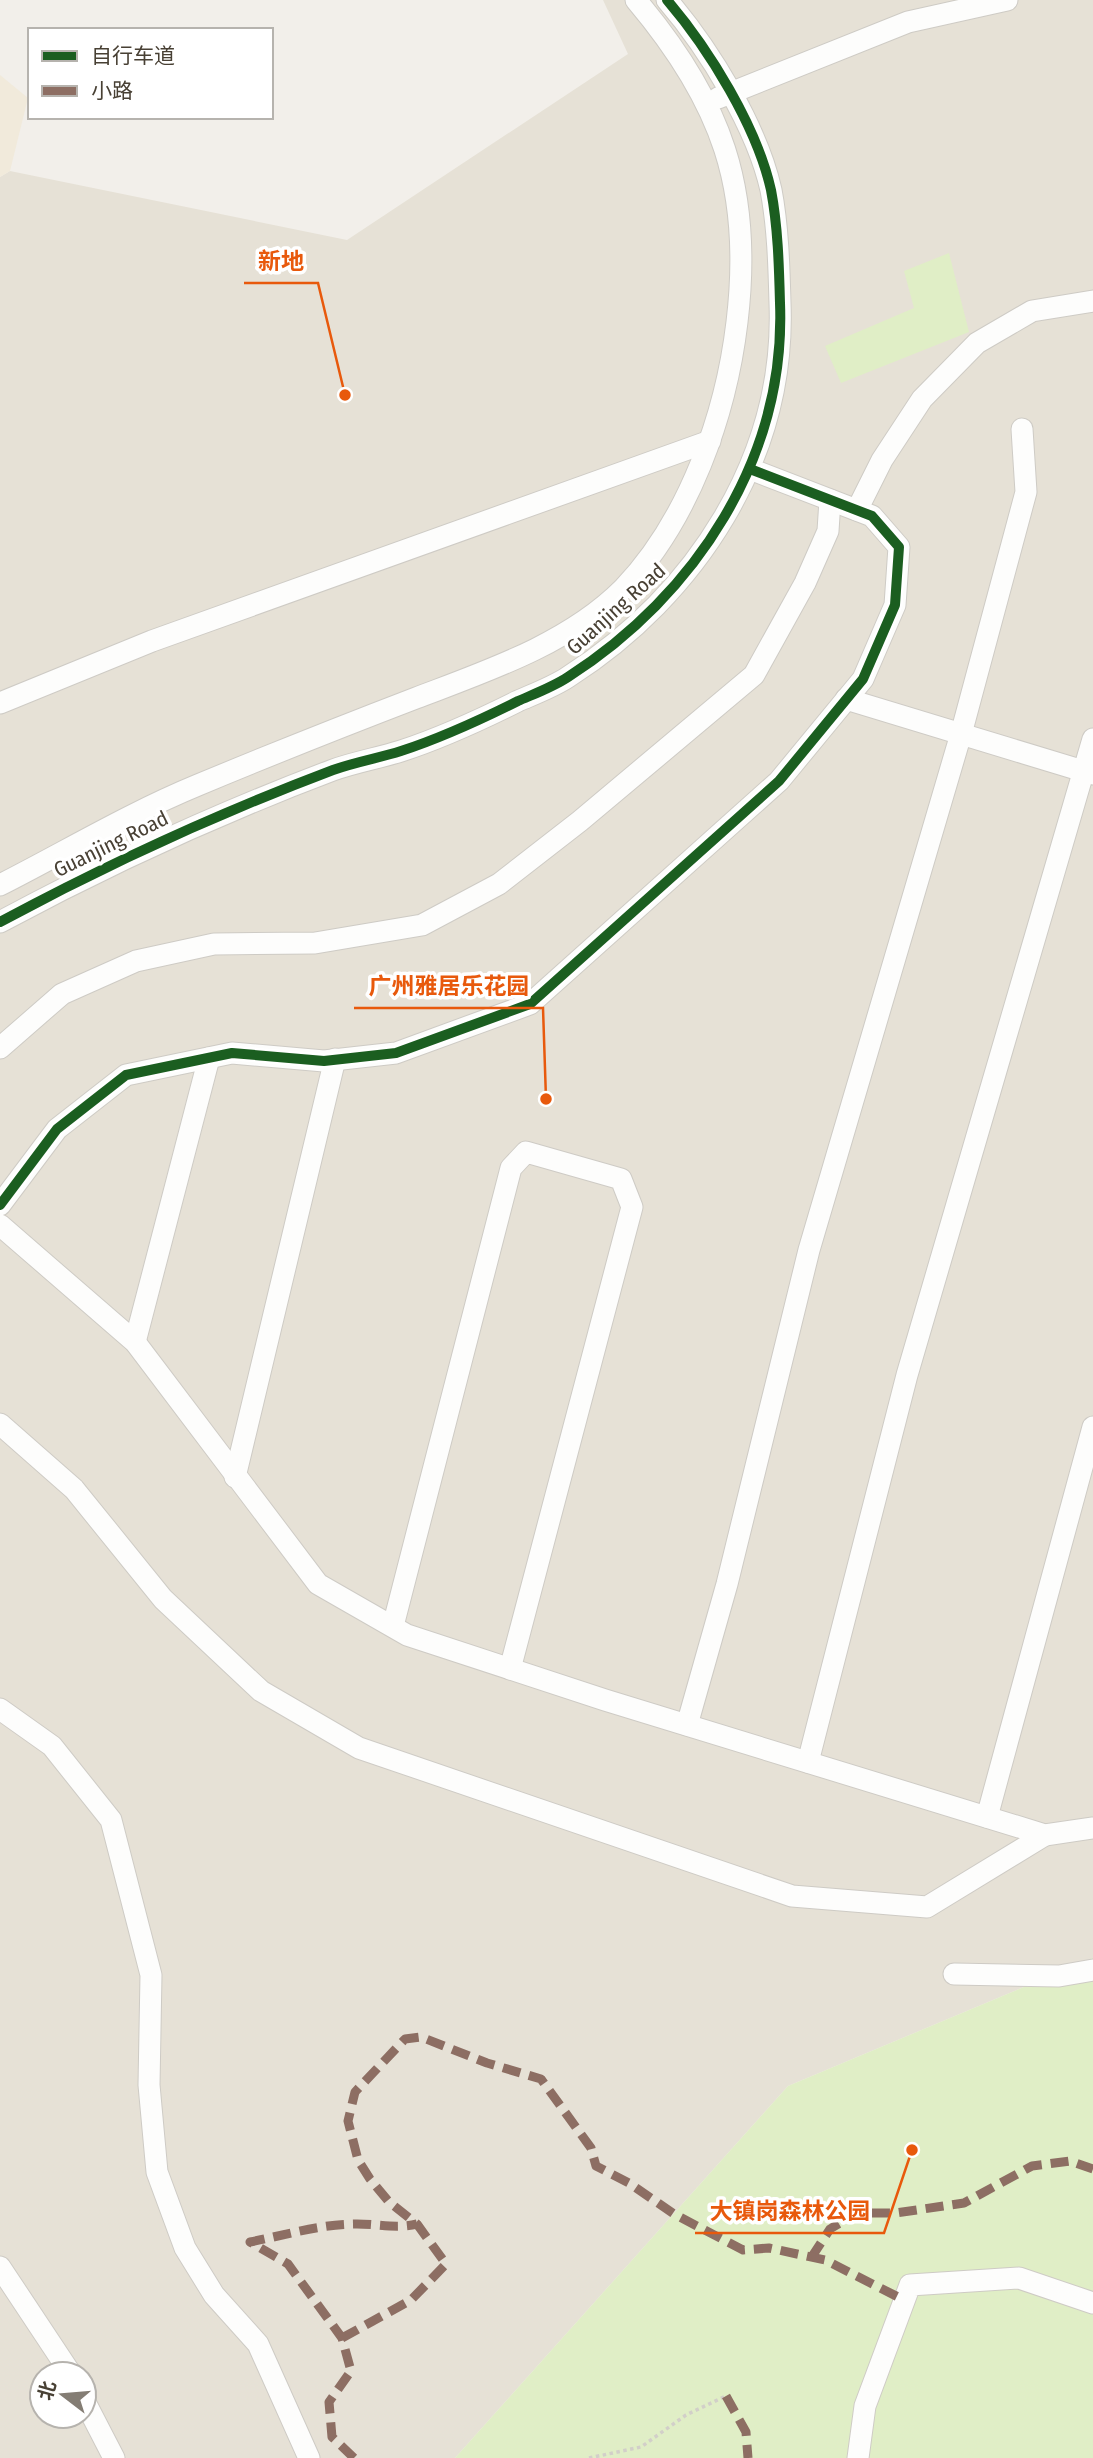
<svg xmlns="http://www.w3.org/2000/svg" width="1093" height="2458" font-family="'Fira Sans Condensed','Noto Sans SC',sans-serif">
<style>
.residential{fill:#e6e1d6;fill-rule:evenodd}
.education{fill:#f1eadb}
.green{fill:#e0eec6}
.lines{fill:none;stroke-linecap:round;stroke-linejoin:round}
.minor-casing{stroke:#cecbc5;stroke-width:23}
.path{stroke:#d2cfc9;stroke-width:3.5;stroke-dasharray:3.5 3.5;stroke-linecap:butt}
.minor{stroke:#fdfdfc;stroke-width:21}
.quiet{stroke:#8d6e63;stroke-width:9;stroke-dasharray:18 9;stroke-linecap:butt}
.cycleway-casing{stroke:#fff;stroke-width:15}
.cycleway{stroke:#1b5e20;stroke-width:10}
.labels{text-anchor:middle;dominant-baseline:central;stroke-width:7;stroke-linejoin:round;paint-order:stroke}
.street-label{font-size:21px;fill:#484034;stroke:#fff}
.leader{fill:none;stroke:#e8590c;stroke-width:2.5}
.callout-dot{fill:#e8590c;stroke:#fff;stroke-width:2.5}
.callout-label{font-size:23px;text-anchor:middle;font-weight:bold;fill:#e8590c;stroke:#fff;stroke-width:7;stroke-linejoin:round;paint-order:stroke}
</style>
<rect width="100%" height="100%" fill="#f2efea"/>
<path class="residential" d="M603 0H1093V1958L788 2086 455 2458H0V177L10 171 347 240 628 54ZM42 2374H84V2416H42Z"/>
<path class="education" d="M0 75 28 98 10 171 0 177Z"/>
<g class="green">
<path d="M949 253 969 332 841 383 825 346 914 308 904 271Z"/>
<path d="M1093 1958V2458H455L788 2086Z"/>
</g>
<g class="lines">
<defs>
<g id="minor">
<path d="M718 98 908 22 1007 0"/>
<path d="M857 510 882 460 922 399 977 343 1032 311 1093 301"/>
<path d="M846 699 1093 774"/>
<path d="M0 703 152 641 710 441"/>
<path d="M0 885C65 852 130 813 198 785 270 755 343 726 416 698 487 671 568 644 623 589 689 520 726 415 737 322 753 189 722 102 636 0"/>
<path d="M0 922C108 864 219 813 333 770 355 762 379 758 401 751 441 738 480 720 518 701 534 694 553 687 568 677 696 595 786 457 780 303 779 266 778 227 771 190 757 127 709 49 667 0"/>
<path d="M0 1048 62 994 136 961 214 944 315 943 422 925 499 884 580 821 754 675 805 583 828 531 830 500"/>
<path d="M0 1205 57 1129 126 1075 232 1053 324 1061 396 1053 530 1004 779 781 863 679 895 605 899 547 872 516 750 469"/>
<path d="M0 1225 135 1342 318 1584 407 1635 605 1700 1045 1835 1093 1828"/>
<path d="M135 1342 209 1058"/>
<path d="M0 1424 74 1489 163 1599 261 1691 359 1748 792 1896 927 1907 1045 1835"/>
<path d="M235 1477 335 1059"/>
<path d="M393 1626 511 1168 526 1152 621 1179 632 1207 510 1669"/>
<path d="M0 1709 52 1746 111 1820 151 1975 149 2085 157 2172 185 2248 214 2295 258 2344 309 2458"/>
<path d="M687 1725 727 1584 809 1250 961 734 1026 492 1022 429"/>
<path d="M808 1762 907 1375 1093 739"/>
<path d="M987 1817 1093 1427"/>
<path d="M954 1974 1059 1976 1093 1970"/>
<path d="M0 2267 71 2374"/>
<path d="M84 2400 114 2458"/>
<path d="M858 2458 865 2406 910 2285 1019 2278 1093 2303"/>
</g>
</defs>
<use href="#minor" class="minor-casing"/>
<path class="path" d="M589 2458 641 2447 686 2415 726 2396"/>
<use href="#minor" class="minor"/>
<g class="quiet">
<path d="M811 2258 830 2229 857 2213H896L964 2203 1032 2166 1070 2161 1093 2169"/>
<path d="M342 2338 411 2300 446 2264 417 2224 389 2202 370 2179 358 2160 348 2121 355 2092 405 2039 421 2037 487 2063 541 2079 591 2148 596 2166 629 2183 674 2214 743 2250 769 2248 825 2260 904 2300"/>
<path d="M726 2396 746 2432 748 2458"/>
<path d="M354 2458 332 2437 329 2402 351 2371 342 2338 288 2264 250 2242C286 2235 320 2224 357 2224 378 2224 396 2229 417 2224"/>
</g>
<defs>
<g id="cycleway">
<path d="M0 922C108 864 219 813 333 770 355 762 379 758 401 751 441 738 480 720 518 701 534 694 553 687 568 677 696 595 786 457 780 303 779 266 778 227 771 190 757 127 709 49 667 0"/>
<path d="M0 1205 57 1129 126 1075 232 1053 324 1061 396 1053 530 1004 779 781 863 679 895 605 899 547 872 516 750 469"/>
</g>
</defs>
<use href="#cycleway" class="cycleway-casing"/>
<use href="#cycleway" class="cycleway"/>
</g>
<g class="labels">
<g class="street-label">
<text transform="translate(616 609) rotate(-42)">Guanjing Road</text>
<text transform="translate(111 844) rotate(-26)">Guanjing Road</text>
</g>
</g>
<path class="leader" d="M345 395L318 283H244M546 1099L543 1008H354M912 2150L884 2233H695"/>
<g class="callout-dot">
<circle cx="345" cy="395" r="7"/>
<circle cx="546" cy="1099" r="7"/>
<circle cx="912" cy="2150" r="7"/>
</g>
<g class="callout-label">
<text x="281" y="269">新地</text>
<text x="449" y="994">广州雅居乐花园</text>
<text x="790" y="2219">大镇岗森林公园</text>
</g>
<rect x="28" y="28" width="245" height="91" fill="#ffffff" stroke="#b6b3ae" stroke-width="2"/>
<rect x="42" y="51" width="35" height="10" fill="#1b5e20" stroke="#b6b3ae" stroke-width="2"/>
<text x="91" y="63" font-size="21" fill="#484034">自行车道</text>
<rect x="42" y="86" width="35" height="10" fill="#8d6e63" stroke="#b6b3ae" stroke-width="2"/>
<text x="91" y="98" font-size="21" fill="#484034">小路</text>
<g transform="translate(63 2395) rotate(286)"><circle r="33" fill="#ffffff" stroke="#b6b3ae" stroke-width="2"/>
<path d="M0-5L12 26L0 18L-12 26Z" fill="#847d74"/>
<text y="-10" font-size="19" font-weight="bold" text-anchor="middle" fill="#484034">北</text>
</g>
</svg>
